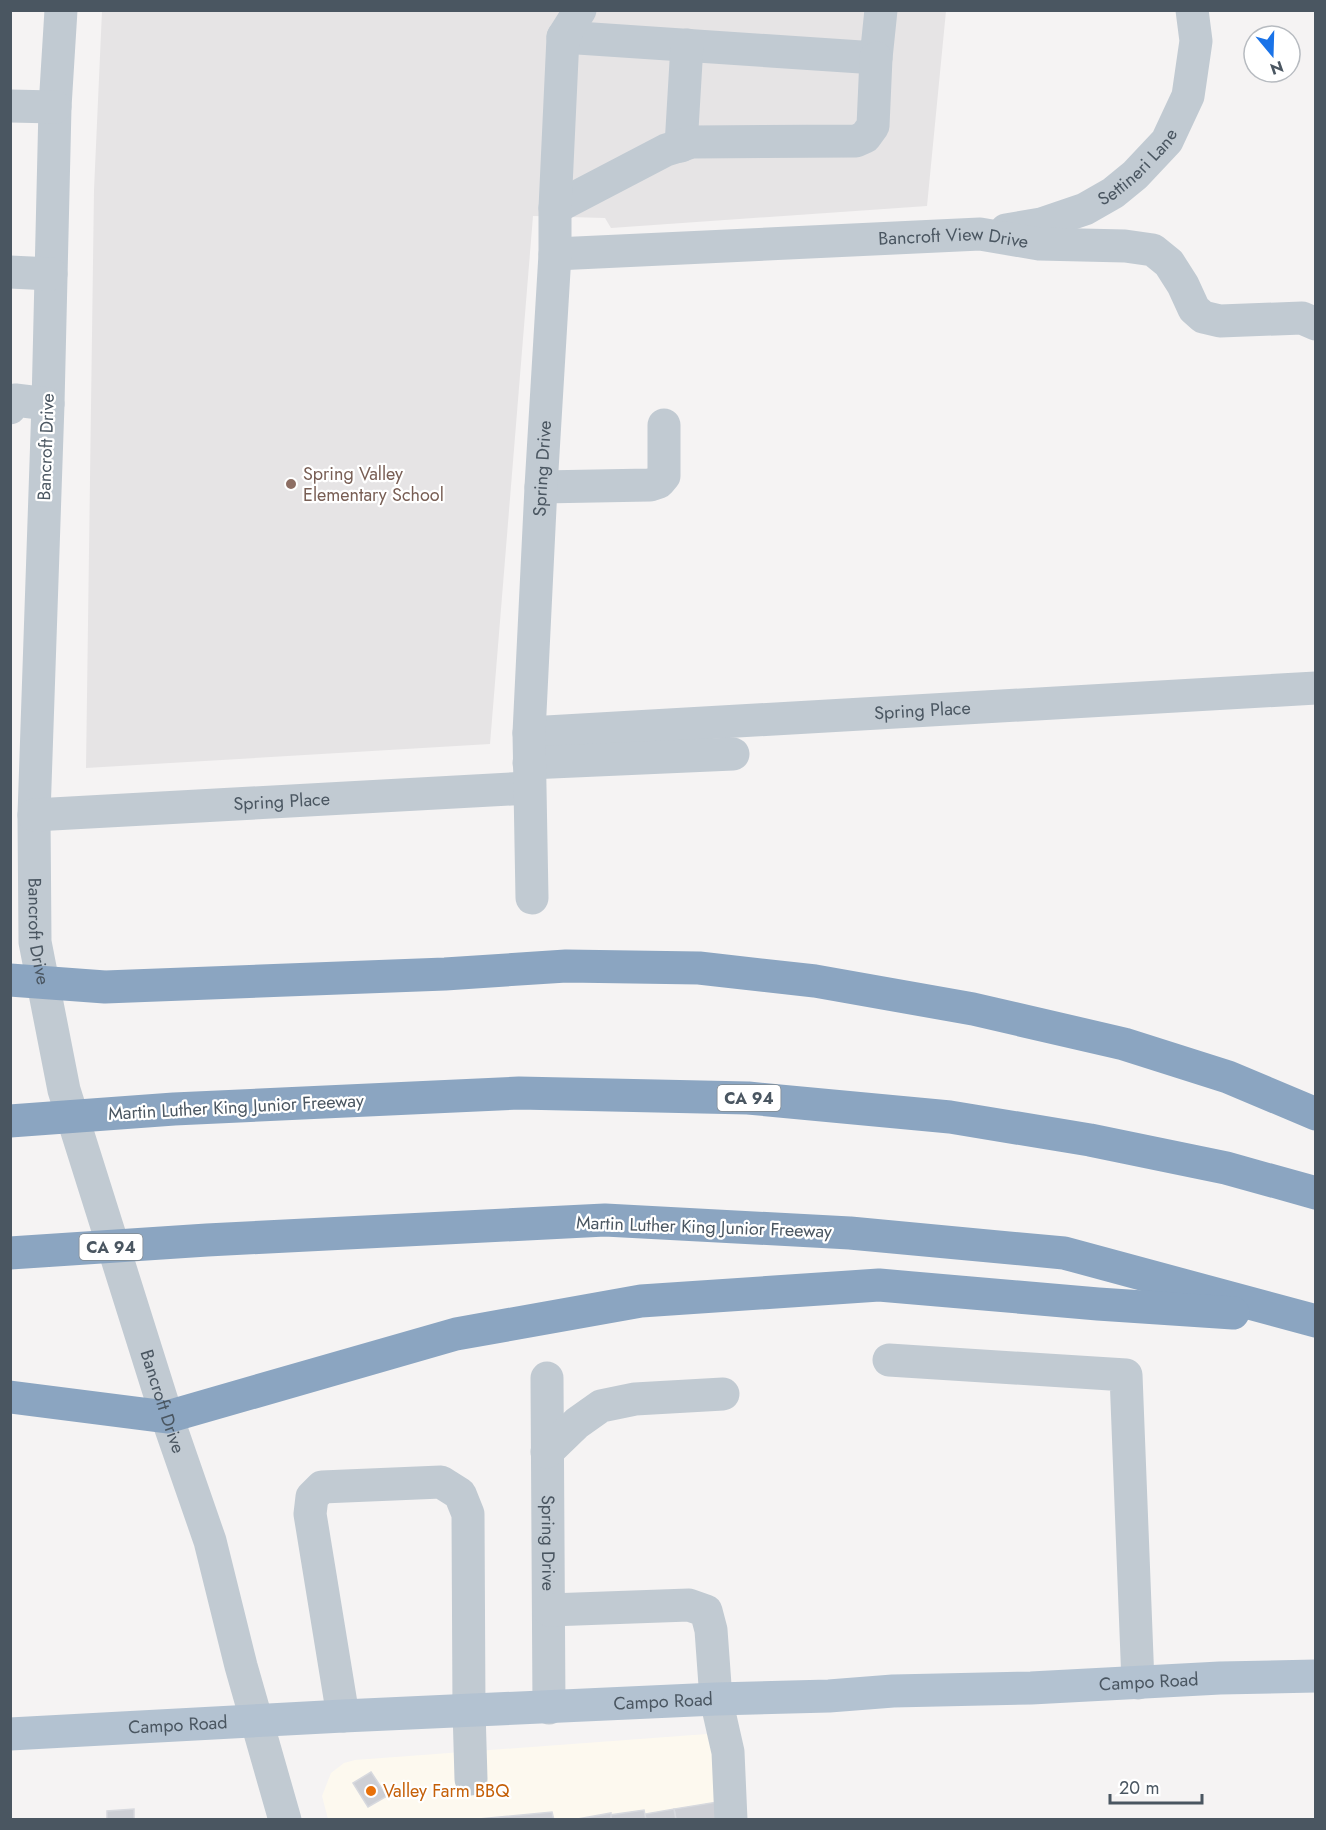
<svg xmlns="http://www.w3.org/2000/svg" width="1326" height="1830" font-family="Jost,sans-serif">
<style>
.commercial{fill:#fdf9ef}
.education{fill:#e6e4e5}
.building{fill:#cdcfd5;stroke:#d7d9de;stroke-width:1.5}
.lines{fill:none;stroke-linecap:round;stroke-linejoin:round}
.minor{stroke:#c1cad2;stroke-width:33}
.major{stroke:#b3c2d1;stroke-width:33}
.highway{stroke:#8ba5c1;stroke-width:33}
.education-dot{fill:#8d6e63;stroke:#fff;stroke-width:2}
.food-dot{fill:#e8710a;stroke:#fff;stroke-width:2}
.labels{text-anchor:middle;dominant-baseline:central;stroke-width:4.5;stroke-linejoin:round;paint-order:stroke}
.shield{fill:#fff;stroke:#808990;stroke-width:1.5}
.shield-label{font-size:16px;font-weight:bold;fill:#4a5661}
.street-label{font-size:18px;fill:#4a5661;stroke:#fff}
.education-label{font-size:18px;fill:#785e54;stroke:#fff;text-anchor:start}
.food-label{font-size:18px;fill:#c56008;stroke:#fff;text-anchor:start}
</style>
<rect width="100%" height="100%" fill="#f5f3f3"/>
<path class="commercial" d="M707 1734 713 1737 721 1819H328L322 1796 331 1773 344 1763 355 1760Z"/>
<path class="education" d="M102 11H946L927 206 611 228 605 218 533 216 490 744 86 768 94 190Z"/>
<g class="building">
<path d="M371 1772 387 1796 368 1807 353 1783Z"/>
<path d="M717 1802 718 1820H676L674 1809Z"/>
<path d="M134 1809V1820H107V1811Z"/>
<path d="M674 1809 676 1820H646L645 1814Z"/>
<path d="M644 1810 646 1820H611L610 1815Z"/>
<path d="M552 1812 554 1820H478L479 1819Z"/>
<path d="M611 1813V1820H572Z"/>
</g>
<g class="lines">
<g class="minor">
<path id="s1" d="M61 10 55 107 48 404 34 815 35 942 64 1090 167 1417 210 1541 241 1666 285 1820"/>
<path d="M563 37 876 58 881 10"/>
<path d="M10 106 55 107"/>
<path d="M681 146 687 45"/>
<path d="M555 208 666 150 692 142 856 141 865 137 873 126 876 58"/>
<path id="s2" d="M1006 230 1041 224 1085 209 1113 193 1135 175 1167 141 1188 96 1196 41 1192 10"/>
<path id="s3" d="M555 254 980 234 1039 244 1125 246 1153 250 1169 263 1183 285 1194 309 1203 317 1220 321 1302 318 1316 324"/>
<path d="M10 272 51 274"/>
<path d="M10 408 15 400 48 404"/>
<path d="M541 487 650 485 659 482 664 476V425"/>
<path id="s4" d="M529 733 1316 688"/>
<path d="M529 763 733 754"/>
<path id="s5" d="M34 815 529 788"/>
<path id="s6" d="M532 898 529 733 541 487 555 254V208L563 37 580 10"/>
<path d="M889 1360 1126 1375 1138 1683"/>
<path id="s7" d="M547 1378 549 1708"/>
<path d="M547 1452 577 1423 601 1406 635 1399 723 1394"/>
<path d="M549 1610 689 1605 706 1611 711 1630 716 1699 728 1752 731 1820"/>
<path d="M343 1716 310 1514 312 1497 322 1487 441 1482 460 1494 468 1514 469 1710 471 1779"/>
</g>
<path class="major" id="s8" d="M10 1734 343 1716 716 1699 829 1696 893 1691 1031 1688 1220 1678 1316 1676"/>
<g class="highway">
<path d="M10 980 105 987 445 974 566 966 699 968 815 981 973 1009 1124 1044 1228 1077 1316 1114"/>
<path d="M10 1121 174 1109 519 1093 748 1098 950 1117 1090 1140 1226 1168 1316 1193"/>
<path d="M10 1253 207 1240 605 1220 850 1233 1064 1253 1316 1321"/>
<path d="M10 1397 167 1417 456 1334 641 1301 879 1285 1098 1304 1233 1313"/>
</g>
</g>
<circle class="education-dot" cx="291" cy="484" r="6"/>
<circle class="food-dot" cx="371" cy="1791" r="6"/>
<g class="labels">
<g class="shield">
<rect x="717.5" y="1085" width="63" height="26" rx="4.5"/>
<rect x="79.5" y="1234" width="63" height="26" rx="4.5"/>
</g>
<g class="shield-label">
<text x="749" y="1098">CA 94</text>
<text x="111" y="1247">CA 94</text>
</g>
<g class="street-label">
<text stroke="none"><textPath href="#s2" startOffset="150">Settineri Lane</textPath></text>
<text stroke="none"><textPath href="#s3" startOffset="399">Bancroft View Drive</textPath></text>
<text transform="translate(46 447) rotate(-88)">Bancroft Drive</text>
<text stroke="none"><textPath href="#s6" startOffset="430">Spring Drive</textPath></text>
<text stroke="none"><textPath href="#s4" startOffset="394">Spring Place</textPath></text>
<text stroke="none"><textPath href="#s5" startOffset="248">Spring Place</textPath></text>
<text stroke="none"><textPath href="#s1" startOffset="922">Bancroft Drive</textPath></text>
<text transform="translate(236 1107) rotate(-3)">Martin Luther King Junior Freeway</text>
<text transform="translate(704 1227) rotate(2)">Martin Luther King Junior Freeway</text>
<text stroke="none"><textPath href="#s1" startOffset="1410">Bancroft Drive</textPath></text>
<text stroke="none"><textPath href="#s7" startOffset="165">Spring Drive</textPath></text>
<text stroke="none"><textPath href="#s8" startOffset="1140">Campo Road</textPath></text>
<text stroke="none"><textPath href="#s8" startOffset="654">Campo Road</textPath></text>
<text stroke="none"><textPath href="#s8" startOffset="168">Campo Road</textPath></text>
</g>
<g class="education-label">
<text x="303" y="474">Spring Valley<tspan x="303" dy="21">Elementary School</tspan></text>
</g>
<g class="food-label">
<text x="383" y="1791">Valley Farm BBQ</text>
</g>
</g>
<rect width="1326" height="1830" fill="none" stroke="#4a5661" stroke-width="24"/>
<g transform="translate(1272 54) rotate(161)"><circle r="28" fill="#ffffff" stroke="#b7bbc0" stroke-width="1.5"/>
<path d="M0-4.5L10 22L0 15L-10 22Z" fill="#1a73e8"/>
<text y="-9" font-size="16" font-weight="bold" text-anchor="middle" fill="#4a5661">N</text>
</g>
<path d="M1110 1794v9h92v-9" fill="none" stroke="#4a5661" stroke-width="3"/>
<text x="1119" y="1794" font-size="18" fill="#4a5661" stroke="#ffffff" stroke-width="4.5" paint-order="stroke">20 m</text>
</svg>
